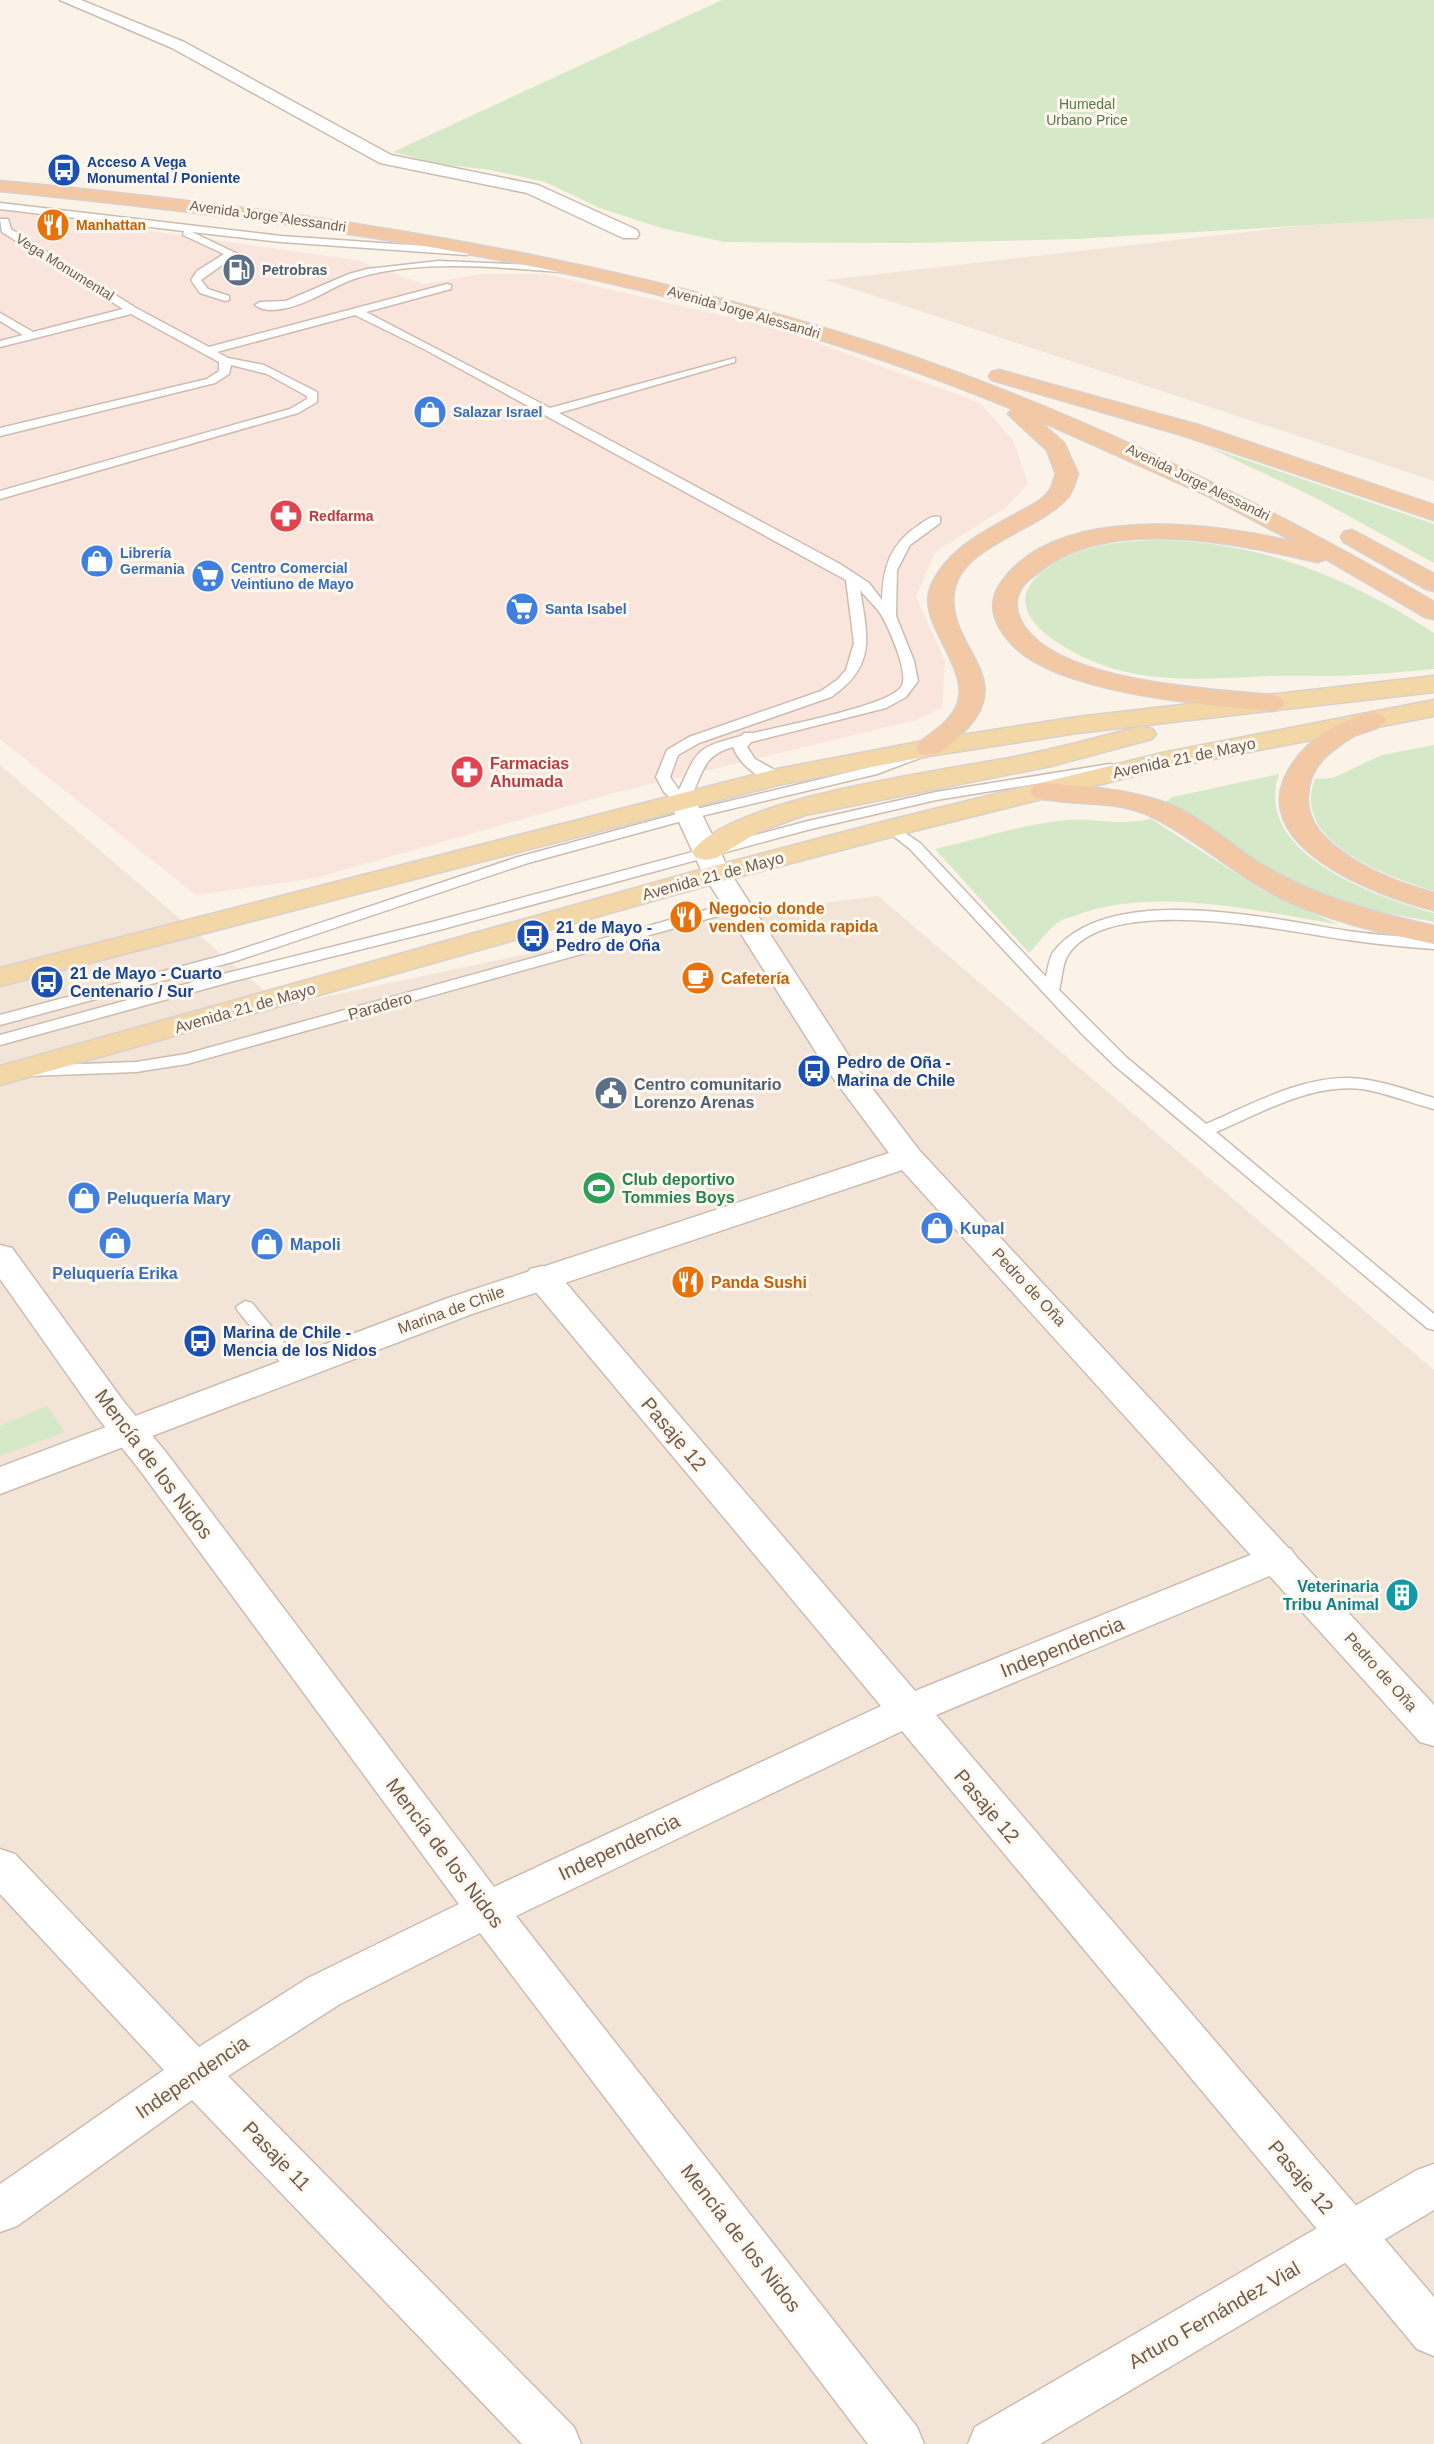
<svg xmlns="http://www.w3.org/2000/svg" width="1434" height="2444" font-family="Arial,sans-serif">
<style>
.residential{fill:#f2e5d7}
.commercial{fill:#fae5dd}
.green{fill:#d5e8c7}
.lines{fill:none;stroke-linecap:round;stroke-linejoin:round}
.service-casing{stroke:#ccbcaf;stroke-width:3}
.minor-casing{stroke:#ccbcaf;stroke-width:3}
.tertiary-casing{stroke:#ccbcaf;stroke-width:3}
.primary-casing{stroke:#d8d1cd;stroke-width:3}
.trunk-casing{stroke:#d8d1cd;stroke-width:3}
.service{fill:#fff;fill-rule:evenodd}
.minor{fill:#fff;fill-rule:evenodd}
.tertiary{fill:#fff;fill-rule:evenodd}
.primary{fill:#f4d7a6;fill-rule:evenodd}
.trunk{fill:#f2c8a5;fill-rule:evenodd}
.labels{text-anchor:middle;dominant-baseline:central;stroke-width:6;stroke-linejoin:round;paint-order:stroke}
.far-park-label{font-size:14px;fill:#557847;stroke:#fef8ee}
.far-transit-label{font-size:14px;font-weight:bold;fill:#164399;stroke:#fef8ee;text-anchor:start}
.far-street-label{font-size:14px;fill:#735b4e;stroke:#fef8ee}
.far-food-label{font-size:14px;font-weight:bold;fill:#c56008;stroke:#fef8ee;text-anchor:start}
.far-service-label{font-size:14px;font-weight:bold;fill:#4e5e75;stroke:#fef8ee;text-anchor:start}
.far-shop-label{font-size:14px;font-weight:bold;fill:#366cbe;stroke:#fef8ee;text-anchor:start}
.far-health-label{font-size:14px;font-weight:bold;fill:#be3a42;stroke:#fef8ee;text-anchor:start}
.street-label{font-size:16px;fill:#735b4e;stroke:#fef8ee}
.health-label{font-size:16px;font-weight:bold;fill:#be3a42;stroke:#fef8ee;text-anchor:start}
.food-label{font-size:16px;font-weight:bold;fill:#c56008;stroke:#fef8ee;text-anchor:start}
.transit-label{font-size:16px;font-weight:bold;fill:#164399;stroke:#fef8ee;text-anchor:start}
.service-label{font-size:16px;font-weight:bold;fill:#4e5e75;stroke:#fef8ee;text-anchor:start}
.leisure-label{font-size:16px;font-weight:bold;fill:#27864d;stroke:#fef8ee;text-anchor:start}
.shop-label{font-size:16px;font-weight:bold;fill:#366cbe;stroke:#fef8ee;text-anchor:start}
.culture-label{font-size:16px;font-weight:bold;fill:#0d838f;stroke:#fef8ee;text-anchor:end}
.near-street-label{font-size:20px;fill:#735b4e;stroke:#fef8ee}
</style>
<rect width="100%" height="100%" fill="#fbf3e8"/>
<g class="residential">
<path d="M1434 218V481L826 280 1299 226Z"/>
<path d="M0 765 282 1006 687 920 878 896 1434 1370V2444H0Z"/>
</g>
<path class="commercial" d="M0 210 356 260 424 284 482 274H544L780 329 980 403 1013 440 1028 484 1005 508 935 552 916 597 945 661 942 708 916 720 610 794 315 878 196 895 0 739Z"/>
<g class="green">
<path d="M722 0H1434V218L1075 239 910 243 724 242 661 228 600 208 545 182 491 170 439 164 393 152Z"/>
<path d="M1208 447 1434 524V563L1316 498Z"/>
<path d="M1153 540C1257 540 1348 577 1434 633V669C1408 671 1383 674 1357 675 1328 677 1300 675 1271 676 1219 678 1169 683 1118 670 1081 660 984 615 1045 570 1075 546 1116 542 1153 540Z"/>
<path d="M1434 745V891C1389 877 1290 843 1315 779L1333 778 1382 755Z"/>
<path d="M1279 774C1251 854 1377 897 1434 913V922C1373 911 1323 902 1269 869 1233 848 1204 818 1165 802L1173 797Z"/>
<path d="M1151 819 1264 891 1337 924C1256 911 1153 885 1074 916 1069 918 1062 919 1057 923 1047 930 1038 944 1029 953L935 849C978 839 1023 824 1067 820 1098 818 1118 826 1151 819Z"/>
<path d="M47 1406 65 1432 0 1456V1426Z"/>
</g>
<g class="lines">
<defs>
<g id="service">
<path d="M0 203 281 236 467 249 472 252 467 255 281 242 192 232 248 259 243 262 232 258 201 280 208 289 229 296V300L225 301 200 293 191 280 197 271 224 254 183 235 184 231 0 209Z"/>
<path d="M0 219H8L11 229 136 308 209 347 447 284 451 285V289L366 312 550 408 735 358V362L559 413 840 564 869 583 882 600C883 567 890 544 919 525 926 520 932 515 940 517V523L910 545 897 570 896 616 914 661 918 681 906 697 886 708 751 742 747 747 755 759 782 774 784 777 782 780C763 785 739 764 733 747 699 756 704 777 687 803H677L664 792 656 777 667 750 689 737 821 691 837 680 846 670 854 643 846 580 424 349 355 315 217 352 228 358 264 365 317 392V402L298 413 0 499V491L290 409 307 399V396L267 374 231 365 229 374 215 383 0 436V428L207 379 219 371V362L131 314 0 347V341L23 335 0 321V313L33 332 123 309 2 232ZM860 590C867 599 878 608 883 618 890 631 910 675 901 687 889 706 781 726 754 733H744L741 736C696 748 698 749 679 790L670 777 678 755 699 743 831 697C876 666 868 638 860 590Z"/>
<path d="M439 261 559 266 564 269 559 272C497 267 418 259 357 278 341 283 327 292 312 299 297 306 269 316 255 305L260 302 286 301 349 274 367 269Z"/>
<path d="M920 749 925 750V756L877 774 693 818 528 863 236 961 0 1025V1015L224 955 518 857 684 812 867 768Z"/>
<path d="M1110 764 1115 765 1117 768 1115 771 936 800 811 829 443 929 234 981 0 1045V1035L223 974 432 922 808 821 936 792Z"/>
<path d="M892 824 920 843 1046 977C1048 969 1049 957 1054 951 1110 881 1271 919 1348 931 1376 935 1405 937 1434 939V949C1405 947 1376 944 1348 940 1285 931 1109 892 1068 955 1062 964 1062 980 1059 990L1126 1057 1206 1124C1250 1105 1300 1077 1349 1078 1378 1079 1407 1090 1434 1098V1109C1410 1103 1387 1093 1362 1089 1311 1083 1261 1113 1216 1132L1434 1314V1330L1427 1328 1114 1065 1081 1033 910 849 887 831 885 828 887 825Z"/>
<path d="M738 901 743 903 746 906 743 909 187 1064 136 1072 28 1076 20 1071 28 1066 136 1062 186 1054Z"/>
<path d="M245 1301 252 1303 303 1365 306 1369 303 1373H289L238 1311 236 1307Z"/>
</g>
<g id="minor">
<path d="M60 0H81L184 42 391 155 538 185 637 230 639 234 637 238H623L527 193 380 163 172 48Z"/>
<path d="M0 1245 12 1248 124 1402 165 1451 494 1887 881 1706 530 1285 525 1277 530 1269 542 1266 554 1269 915 1691 1265 1549 1278 1545 1291 1549 1297 1558 1291 1567 936 1715 1434 2297V2356L1417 2349 902 1731 516 1916 917 2427 924 2444H868L480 1933 340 2004 228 2076 574 2427 581 2444H522L192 2100 17 2226 0 2232V2184L164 2070 0 1894V1849L15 1854 199 2047 308 1978 459 1904 139 1469 98 1418 0 1279Z"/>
</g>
<g id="tertiary">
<path d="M682 792 691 794 695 800 731 874 856 1067 919 1150 1434 1705V1746L1420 1742 902 1170 472 1314 0 1494V1467L448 1298 889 1153 828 1071 703 874 669 800 673 794Z"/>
<path d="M1434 2164V2210L1040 2444H968L975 2427 1417 2170Z"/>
</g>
<g id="primary">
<path d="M1434 676V692L1077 733 929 756 778 785 0 986V968L777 769 929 740 1077 717Z"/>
<path d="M1434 700V716L1162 769 902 834 727 880 0 1085V1066L707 868 882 822 1162 753Z"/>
<path d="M1143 726 1152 729 1156 734 1152 739 1051 766 805 815 758 832 716 858 706 860 696 858 692 852C730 797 950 770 1019 756 1061 748 1102 736 1143 726Z"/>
</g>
<g id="trunk">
<path d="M0 181C298 209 592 252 878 345 1073 409 1257 499 1434 602V619L1425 617 1326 559 1317 562C1239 543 1107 515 1039 572 1033 576 1026 581 1022 587 1011 604 1018 622 1032 636 1077 682 1209 690 1272 695L1281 698 1285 703 1281 708 1272 711C1207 705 1061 693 1015 647 996 628 985 606 1001 583 1057 502 1216 523 1297 543L1208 496 1038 420 1064 443 1078 474C1075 481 1073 492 1067 498 1039 530 961 546 954 591 945 651 1026 679 955 740 944 750 936 757 920 754L916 748 920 742C932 733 949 722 956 708 975 669 915 624 931 586 948 549 982 533 1016 514 1027 508 1043 501 1050 490 1053 486 1054 479 1056 474L1047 450 1008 414 1013 409C691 276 345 225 0 191Z"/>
<path d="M999 370 1198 425 1434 505V520L1182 435 992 380 989 376 992 372Z"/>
<path d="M1352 530 1434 574V591L1426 589 1344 542 1341 537 1344 532Z"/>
<path d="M1373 712 1382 715 1386 720C1379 730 1364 731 1354 736 1343 742 1333 750 1324 758 1313 770 1309 780 1308 795 1302 848 1393 882 1434 893V910C1377 896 1235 843 1294 762 1313 735 1341 720 1373 712Z"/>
<path d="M1043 783C1082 786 1122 789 1160 801 1195 812 1225 841 1256 861 1311 896 1371 912 1434 926V944C1385 933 1336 923 1290 902 1238 879 1197 837 1146 814 1111 799 1070 806 1034 797L1030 791 1034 785Z"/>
</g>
</defs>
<use href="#service" class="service-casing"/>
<use href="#minor" class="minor-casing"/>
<use href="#tertiary" class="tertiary-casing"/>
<use href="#primary" class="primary-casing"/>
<use href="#trunk" class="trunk-casing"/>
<use href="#service" class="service"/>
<use href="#minor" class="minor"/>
<use href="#tertiary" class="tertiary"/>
<use href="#primary" class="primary"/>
<use href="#trunk" class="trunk"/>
</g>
<defs>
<symbol id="bus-disc" viewBox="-11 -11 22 22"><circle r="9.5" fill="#1a4fb4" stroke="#fef8ee"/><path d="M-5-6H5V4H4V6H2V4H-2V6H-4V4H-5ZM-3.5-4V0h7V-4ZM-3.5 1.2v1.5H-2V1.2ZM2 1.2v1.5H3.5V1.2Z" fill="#fff"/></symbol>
<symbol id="restaurant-disc" viewBox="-11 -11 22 22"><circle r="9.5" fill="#e8710a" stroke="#fef8ee"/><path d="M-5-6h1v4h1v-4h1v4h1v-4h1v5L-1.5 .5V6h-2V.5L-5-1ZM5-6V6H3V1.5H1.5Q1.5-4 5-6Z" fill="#fff"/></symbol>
<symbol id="fuel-disc" viewBox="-11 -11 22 22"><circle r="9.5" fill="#5c6f8a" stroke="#fef8ee"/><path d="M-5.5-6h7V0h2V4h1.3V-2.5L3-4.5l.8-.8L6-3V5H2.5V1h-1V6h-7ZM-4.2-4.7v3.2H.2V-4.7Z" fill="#fff"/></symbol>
<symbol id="shop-disc" viewBox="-11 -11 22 22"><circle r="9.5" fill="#3f7fe0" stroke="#fef8ee"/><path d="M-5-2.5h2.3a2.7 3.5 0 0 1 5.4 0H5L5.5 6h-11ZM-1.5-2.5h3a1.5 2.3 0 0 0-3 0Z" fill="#fff"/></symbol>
<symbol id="pharmacy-disc" viewBox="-11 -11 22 22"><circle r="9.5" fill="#e0444e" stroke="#fef8ee"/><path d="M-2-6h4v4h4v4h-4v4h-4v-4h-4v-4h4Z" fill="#fff"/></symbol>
<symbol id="supermarket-disc" viewBox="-11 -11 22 22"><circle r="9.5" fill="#3f7fe0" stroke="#fef8ee"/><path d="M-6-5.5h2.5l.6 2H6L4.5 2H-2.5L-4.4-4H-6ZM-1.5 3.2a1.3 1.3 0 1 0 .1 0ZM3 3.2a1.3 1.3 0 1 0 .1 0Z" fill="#fff"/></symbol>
<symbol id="cafe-disc" viewBox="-11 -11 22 22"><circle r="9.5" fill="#e8710a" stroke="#fef8ee"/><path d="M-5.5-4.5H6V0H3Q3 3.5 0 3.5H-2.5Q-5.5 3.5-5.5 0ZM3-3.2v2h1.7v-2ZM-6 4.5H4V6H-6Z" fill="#fff"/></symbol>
<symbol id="civic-disc" viewBox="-11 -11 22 22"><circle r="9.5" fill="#5c6f8a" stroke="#fef8ee"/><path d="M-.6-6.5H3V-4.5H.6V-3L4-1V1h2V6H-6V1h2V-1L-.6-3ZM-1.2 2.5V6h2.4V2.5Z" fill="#fff"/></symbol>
<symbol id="stadium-disc" viewBox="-11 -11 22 22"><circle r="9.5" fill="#2e9e5b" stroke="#fef8ee"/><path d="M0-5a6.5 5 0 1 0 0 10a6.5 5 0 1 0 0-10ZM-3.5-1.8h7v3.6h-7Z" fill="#fff"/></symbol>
<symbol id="building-disc" viewBox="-11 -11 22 22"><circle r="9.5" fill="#0f9aa8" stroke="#fef8ee"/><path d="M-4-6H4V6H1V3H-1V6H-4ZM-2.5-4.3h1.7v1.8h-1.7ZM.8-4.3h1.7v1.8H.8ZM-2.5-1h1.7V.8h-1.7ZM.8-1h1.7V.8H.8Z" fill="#fff"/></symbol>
</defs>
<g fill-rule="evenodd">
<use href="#bus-disc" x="45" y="151" width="38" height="38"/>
<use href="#restaurant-disc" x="34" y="206" width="38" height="38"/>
<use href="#fuel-disc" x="220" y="251" width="38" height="38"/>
<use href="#shop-disc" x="411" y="393" width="38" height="38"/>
<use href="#pharmacy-disc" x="267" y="497" width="38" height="38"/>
<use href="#shop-disc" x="78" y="542" width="38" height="38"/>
<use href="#supermarket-disc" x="189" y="557" width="38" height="38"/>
<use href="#supermarket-disc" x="503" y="590" width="38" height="38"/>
<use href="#pharmacy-disc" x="448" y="753" width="38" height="38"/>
<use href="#restaurant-disc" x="667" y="898" width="38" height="38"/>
<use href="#bus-disc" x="514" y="917" width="38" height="38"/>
<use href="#cafe-disc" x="679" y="959" width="38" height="38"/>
<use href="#bus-disc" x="28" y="963" width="38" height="38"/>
<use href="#bus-disc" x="795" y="1052" width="38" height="38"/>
<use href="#civic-disc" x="592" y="1074" width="38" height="38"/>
<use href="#stadium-disc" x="580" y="1169" width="38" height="38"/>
<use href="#shop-disc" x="65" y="1179" width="38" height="38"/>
<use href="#shop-disc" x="918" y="1209" width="38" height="38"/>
<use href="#shop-disc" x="96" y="1224" width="38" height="38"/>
<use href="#shop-disc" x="248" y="1225" width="38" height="38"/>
<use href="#restaurant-disc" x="669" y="1263" width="38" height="38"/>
<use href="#bus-disc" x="181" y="1322" width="38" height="38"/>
<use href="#building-disc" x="1383" y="1576" width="38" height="38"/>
</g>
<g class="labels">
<g class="far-park-label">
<text x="1087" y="104">Humedal<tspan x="1087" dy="16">Urbano Price</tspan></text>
</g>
<g class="far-transit-label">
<text x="87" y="162">Acceso A Vega<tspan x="87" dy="16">Monumental / Poniente</tspan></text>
</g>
<g class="far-street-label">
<text transform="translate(268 216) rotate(8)">Avenida Jorge Alessandri</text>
<text transform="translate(65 267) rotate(32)">Vega Monumental</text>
<text transform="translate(744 312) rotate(16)">Avenida Jorge Alessandri</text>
<text transform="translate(1198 482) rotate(26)">Avenida Jorge Alessandri</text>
</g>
<g class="far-food-label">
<text x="76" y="225">Manhattan</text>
</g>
<g class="far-service-label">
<text x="262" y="270">Petrobras</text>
</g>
<g class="far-shop-label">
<text x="453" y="412">Salazar Israel</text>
<text x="120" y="553">Librería<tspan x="120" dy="16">Germania</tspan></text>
<text x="231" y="568">Centro Comercial<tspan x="231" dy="16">Veintiuno de Mayo</tspan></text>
<text x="545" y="609">Santa Isabel</text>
</g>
<g class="far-health-label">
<text x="309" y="516">Redfarma</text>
</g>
<g class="street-label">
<text transform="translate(1184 758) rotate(-12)">Avenida 21 de Mayo</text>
<text transform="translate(713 876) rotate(-15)">Avenida 21 de Mayo</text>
<text transform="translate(380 1006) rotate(-16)">Paradero</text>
<text transform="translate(245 1008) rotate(-16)">Avenida 21 de Mayo</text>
<text transform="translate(1029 1287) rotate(47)">Pedro de Oña</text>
<text transform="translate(451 1310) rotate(-20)">Marina de Chile</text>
<text transform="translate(1381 1672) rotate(48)">Pedro de Oña</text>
</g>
<g class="health-label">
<text x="490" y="763">Farmacias<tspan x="490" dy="18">Ahumada</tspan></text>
</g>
<g class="food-label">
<text x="709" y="908">Negocio donde<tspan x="709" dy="18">venden comida rapida</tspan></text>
<text x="721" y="978">Cafetería</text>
<text x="711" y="1282">Panda Sushi</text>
</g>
<g class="transit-label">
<text x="556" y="927">21 de Mayo -<tspan x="556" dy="18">Pedro de Oña</tspan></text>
<text x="70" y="973">21 de Mayo - Cuarto<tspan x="70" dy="18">Centenario / Sur</tspan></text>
<text x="837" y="1062">Pedro de Oña -<tspan x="837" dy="18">Marina de Chile</tspan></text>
<text x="223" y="1332">Marina de Chile -<tspan x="223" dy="18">Mencia de los Nidos</tspan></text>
</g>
<g class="service-label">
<text x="634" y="1084">Centro comunitario<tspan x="634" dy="18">Lorenzo Arenas</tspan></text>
</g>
<g class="leisure-label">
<text x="622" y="1179">Club deportivo<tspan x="622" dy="18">Tommies Boys</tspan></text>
</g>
<g class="shop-label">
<text x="107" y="1198">Peluquería Mary</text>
<text x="960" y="1228">Kupal</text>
<text x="290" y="1244">Mapoli</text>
<text x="115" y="1273" text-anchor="middle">Peluquería Erika</text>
</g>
<g class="culture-label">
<text x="1379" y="1586">Veterinaria<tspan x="1379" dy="18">Tribu Animal</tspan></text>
</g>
<g class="near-street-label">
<text transform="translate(674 1434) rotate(50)">Pasaje 12</text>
<text transform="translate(154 1464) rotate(53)">Mencía de los Nidos</text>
<text transform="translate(1062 1647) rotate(-22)">Independencia</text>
<text transform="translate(987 1806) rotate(50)">Pasaje 12</text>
<text transform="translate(619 1847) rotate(-25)">Independencia</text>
<text transform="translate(445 1853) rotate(53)">Mencía de los Nidos</text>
<text transform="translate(192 2077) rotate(-34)">Independencia</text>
<text transform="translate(277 2156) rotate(46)">Pasaje 11</text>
<text transform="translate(1301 2177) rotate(50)">Pasaje 12</text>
<text transform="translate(741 2238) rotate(52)">Mencía de los Nidos</text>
<text transform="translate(1214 2315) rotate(-30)">Arturo Fernández Vial</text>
</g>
</g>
</svg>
